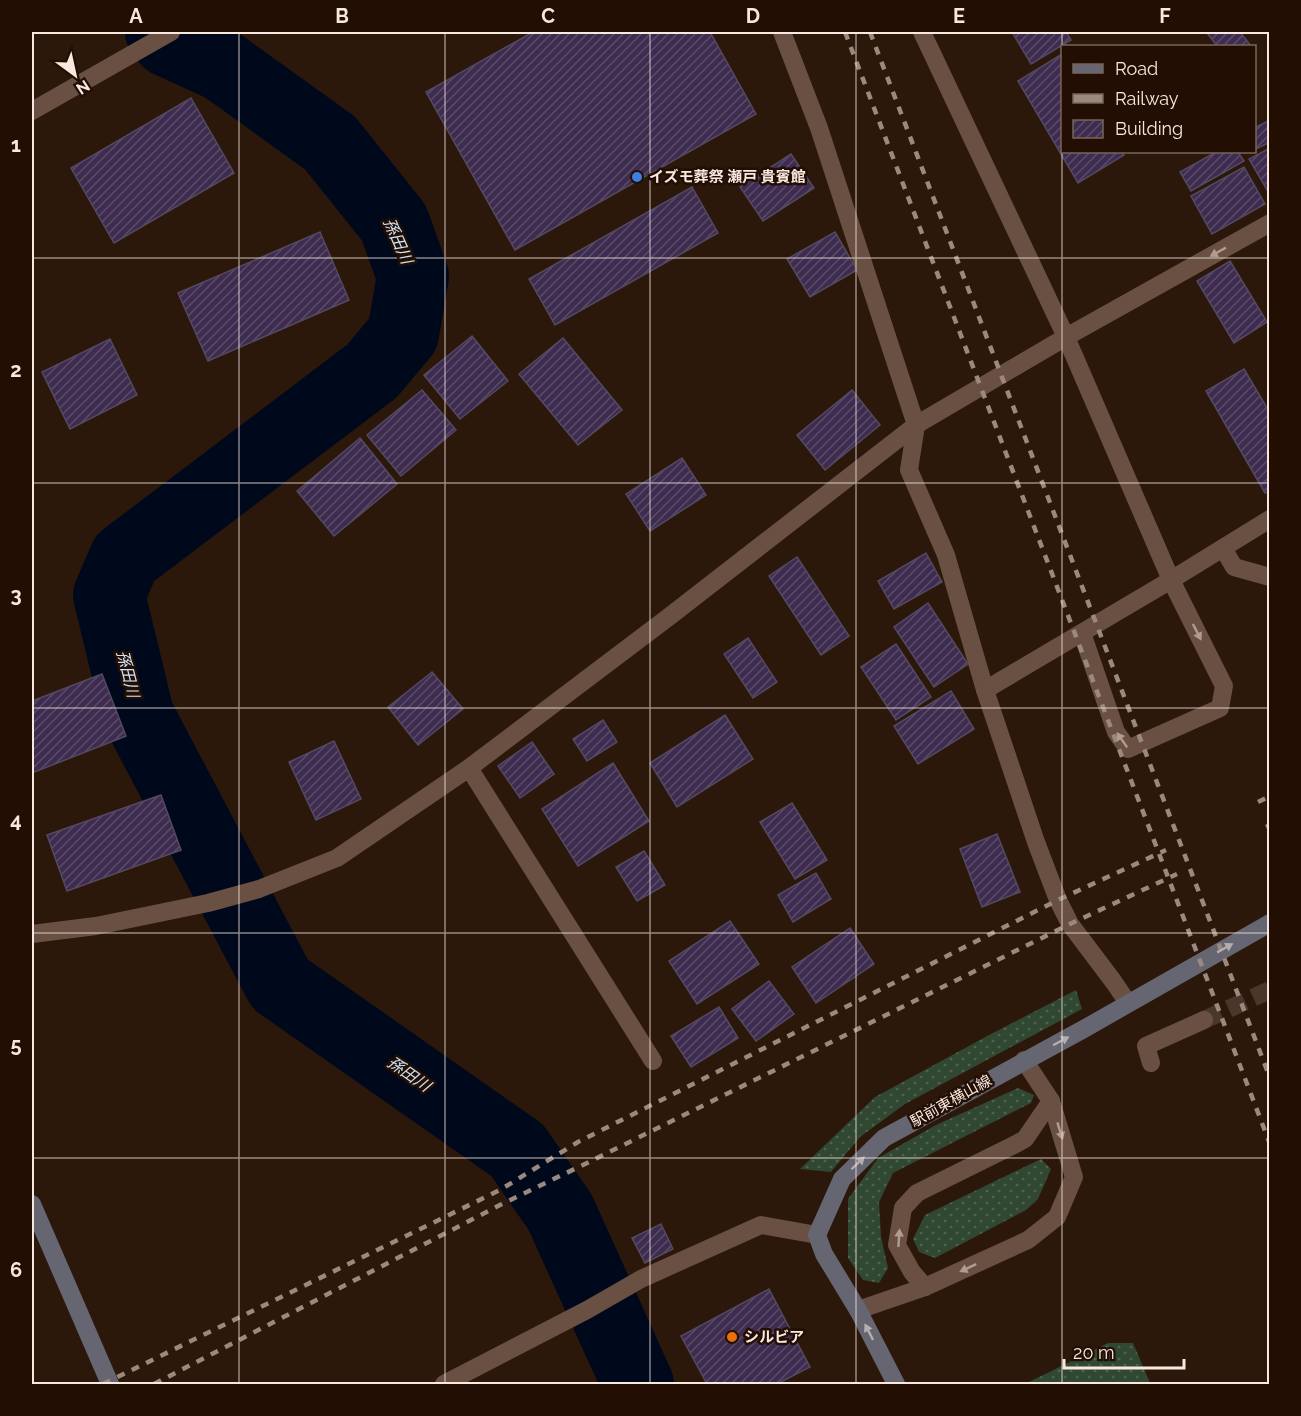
<svg xmlns="http://www.w3.org/2000/svg" width="1301" height="1416" font-family="Raleway,'Noto Sans JP',sans-serif">
<style>
.garden{fill:url(#garden-dots)}
.lines{fill:none;stroke-linecap:round;stroke-linejoin:round}
.river{stroke:#00091c;stroke-width:72}
.building{fill:url(#building-hatch);stroke:#534960;stroke-width:1.5}
.street-tunnel{stroke:#4b362b;stroke-width:18;stroke-dasharray:18 9;stroke-linecap:butt}
.street{stroke:#695042;stroke-width:18}
.secondary{stroke:#656671;stroke-width:18}
.rail{stroke:#9b897f;stroke-width:4.5;stroke-dasharray:8 8;stroke-linecap:butt}
.oneway{fill:#b09c91}
.oneway2{fill:#b6aeae}
.grid{fill:none;stroke:#f8e8e0;stroke-width:1.5;stroke-opacity:0.55}
.shop-dot{fill:#3f7fe0;stroke:#220e03;stroke-width:2}
.food-dot{fill:#e8710a;stroke:#220e03;stroke-width:2}
.labels{text-anchor:middle;dominant-baseline:central;stroke-width:5;stroke-linejoin:round;paint-order:stroke}
.poi-label{font-size:15px;font-weight:bold;fill:#f8e8e0;stroke:#220e03;text-anchor:start}
.street-label{font-size:15px;fill:#f8e8e0;stroke:#220e03}
.water-label{font-size:16px;font-style:italic;fill:#cce2f8;stroke:#220e03}
.neatline{fill:none;stroke:#f8e8e0;stroke-width:2}
.grid-label{font-size:20px;text-anchor:middle;font-weight:bold;fill:#f8e8e0}
</style>
<defs>
<pattern id="garden-dots" width="8" height="8" patternUnits="userSpaceOnUse" patternTransform="scale(1.5)"><rect width="8" height="8" fill="#304831"/><path d="M2 2h.1M6 6h.1" fill="none" stroke="#4f624f" stroke-width="1.8" stroke-linecap="round"/></pattern>
<pattern id="building-hatch" width="6" height="6" patternUnits="userSpaceOnUse" patternTransform="scale(1.5)"><rect width="6" height="6" fill="#3e2c50"/><path d="M-1 1l2-2M0 6l6-6M5 7l2-2" fill="none" stroke="#5b4b69"/></pattern>
</defs>
<rect width="100%" height="100%" fill="#2c170b"/>
<g class="garden">
<path d="M1076 990 1082 1009 905 1104 860 1137 831 1172 800 1169 875 1097 991 1034Z"/>
<path d="M1018 1088 1034 1095 1031 1103 893 1173 879 1202 881 1237 888 1268 879 1283 863 1280 848 1258V1199L878 1158 936 1125Z"/>
<path d="M1041 1159 1051 1169 1038 1199 1026 1210 935 1258 919 1252 913 1239 925 1215Z"/>
<path d="M1108 1343H1133L1150 1383 1148 1384H1025Z"/>
</g>
<g class="lines">
<path class="river" d="M161 32 168 41 223 66 330 143 394 223 413 276 403 334 372 371 125 558 109 595 138 715 280 984 517 1150 560 1212 638 1384"/>
</g>
<g class="building">
<path d="M533 32H710L756 114 515 250 426 92Z"/>
<path d="M1012 32H1066L1071 40 1031 64Z"/>
<path d="M1210 32H1240L1251 46H1217L1207 33Z"/>
<path d="M1062 54V152H1122L1124 155 1078 183 1018 81Z"/>
<path d="M191 98 234 173 114 243 71 168Z"/>
<path d="M1270 120V142L1254 150V128Z"/>
<path d="M1270 148V195L1249 159Z"/>
<path d="M1216 152H1238L1244 161 1191 191 1180 172Z"/>
<path d="M791 154 814 188 763 221 740 187Z"/>
<path d="M1244 167 1265 204 1212 234 1191 196Z"/>
<path d="M692 187 718 233 555 325 529 279Z"/>
<path d="M320 232 349 300 208 361 178 293Z"/>
<path d="M835 232 857 270 810 297 787 259Z"/>
<path d="M1230 261 1267 322 1234 343 1197 281Z"/>
<path d="M472 336 508 381 460 419 424 375Z"/>
<path d="M563 338 622 410 578 445 519 374Z"/>
<path d="M110 339 137 395 70 429 42 372Z"/>
<path d="M1244 369 1270 413V491L1265 493 1206 391Z"/>
<path d="M422 390 456 430 401 476 367 435Z"/>
<path d="M852 390 880 425 825 470 797 435Z"/>
<path d="M360 438 397 484 334 536 297 491Z"/>
<path d="M682 458 706 495 650 531 626 494Z"/>
<path d="M926 553 942 582 894 609 878 581Z"/>
<path d="M797 557 849 636 821 655 769 576Z"/>
<path d="M928 603 968 664 934 687 894 627Z"/>
<path d="M748 638 777 682 753 698 724 654Z"/>
<path d="M896 644 931 697 896 720 861 667Z"/>
<path d="M432 672 463 709 418 745 388 707Z"/>
<path d="M102 674 126 736 32 773V701Z"/>
<path d="M951 691 974 729 918 764 894 726Z"/>
<path d="M725 715 753 759 677 807 650 763Z"/>
<path d="M603 720 617 742 587 761 573 739Z"/>
<path d="M334 741 361 799 316 820 289 762Z"/>
<path d="M532 742 554 774 520 798 498 766Z"/>
<path d="M613 763 649 821 578 866 542 809Z"/>
<path d="M161 795 181 850 67 891 47 835Z"/>
<path d="M792 803 827 860 795 879 760 822Z"/>
<path d="M997 834 1020 892 982 907 960 849Z"/>
<path d="M644 851 665 885 637 901 616 867Z"/>
<path d="M816 873 831 899 793 922 778 895Z"/>
<path d="M730 921 759 964 697 1004 669 961Z"/>
<path d="M850 928 874 964 816 1003 792 967Z"/>
<path d="M769 981 794 1014 756 1041 732 1009Z"/>
<path d="M719 1007 738 1038 691 1067 671 1036Z"/>
<path d="M661 1224 673 1249 645 1263 632 1238Z"/>
<path d="M769 1289 810 1367 777 1384H707L681 1336Z"/>
</g>
<g class="lines">
<path class="street-tunnel" d="M1204 1020 1270 990"/>
<g class="street">
<path d="M782 32 819 128 916 425 909 470 946 555 985 690 1036 842 1058 900 1070 924 1113 981 1128 1003"/>
<path d="M922 32 1066 337 1171 580 1224 686 1220 708 1128 749 1116 732 1082 633"/>
<path d="M32 111 171 32"/>
<path d="M1223 548 1234 567 1270 577"/>
<path d="M985 690 1171 580 1270 519"/>
<path d="M469 768 653 1061"/>
<path d="M32 934 96 926 208 903 259 889 337 858 469 768 670 616 916 425 1066 337 1270 223"/>
<path d="M1151 1063 1146 1046 1204 1020"/>
<path d="M925 1287 912 1272 897 1245 903 1208 917 1193 1016 1144 1025 1139 1051 1101"/>
<path d="M858 1310 925 1287 1028 1240 1057 1217 1074 1177 1051 1101 1024 1060"/>
<path d="M444 1384 587 1310 641 1279 761 1225 817 1235"/>
</g>
<g class="secondary">
<path d="M32 1204 110 1384"/>
<path d="M896 1384 858 1310 824 1254 817 1235 842 1179 884 1138 1082 1030 1270 923"/>
</g>
<g class="rail">
<path d="M845 32 1270 1144"/>
<path d="M870 32 1270 1078"/>
<path d="M1258 802 1270 796"/>
<path d="M1266 827 1270 825"/>
<path d="M103 1384 500 1190 578 1142 1058 900 1166 850"/>
<path d="M154 1384 502 1204 589 1162 1070 924 1177 874"/>
</g>
</g>
<defs><path id="oneway-solid" d="M-6-.8H1V-3.2L6.5 0L1 3.2V.8H-6Z" transform="scale(1.5)"/></defs>
<g class="oneway">
<use href="#oneway-solid" transform="translate(1218 252) rotate(151)"/>
<use href="#oneway-solid" transform="translate(1197 632) rotate(63)"/>
<use href="#oneway-solid" transform="translate(1122 740) rotate(-125)"/>
<use href="#oneway-solid" transform="translate(1060 1131) rotate(73)"/>
<use href="#oneway-solid" transform="translate(899 1238) rotate(-86)"/>
<use href="#oneway-solid" transform="translate(968 1268) rotate(155)"/>
</g>
<g class="oneway2">
<use href="#oneway-solid" transform="translate(1225 948) rotate(-29)"/>
<use href="#oneway-solid" transform="translate(1061 1041) rotate(-28)"/>
<use href="#oneway-solid" transform="translate(858 1163) rotate(-44)"/>
<use href="#oneway-solid" transform="translate(869 1332) rotate(-117)"/>
</g>
<path class="grid" d="M239 32V1384M445 32V1384M650 32V1384M856 32V1384M1062 32V1384M32 258H1270M32 483H1270M32 708H1270M32 933H1270M32 1158H1270"/>
<circle class="shop-dot" cx="637" cy="177" r="6"/>
<circle class="food-dot" cx="732" cy="1337" r="6"/>
<g class="labels">
<g class="poi-label">
<text x="649" y="177">イズモ葬祭 瀬戸 貴賓館</text>
<text x="744" y="1337">シルビア</text>
</g>
<g class="street-label">
<text transform="translate(951 1101) rotate(-29)">駅前東横山線</text>
</g>
<g class="water-label">
<text transform="translate(398 241) rotate(66)">孫田川</text>
<text transform="translate(128 674) rotate(76)">孫田川</text>
<text transform="translate(409 1074) rotate(35)">孫田川</text>
</g>
</g>
<rect width="1301" height="1416" fill="none" stroke="#220e03" stroke-width="66"/>
<rect x="1061" y="45" width="195" height="108" fill="#220e03" stroke="#78655b" stroke-width="1.5"/>
<rect x="1073" y="64" width="30" height="9" fill="#656671" stroke="#78655b" stroke-width="1.5"/>
<text x="1115" y="75" font-size="18" fill="#f8e8e0">Road</text>
<rect x="1073" y="94" width="30" height="9" fill="#9b897f" stroke="#78655b" stroke-width="1.5"/>
<text x="1115" y="105" font-size="18" fill="#f8e8e0">Railway</text>
<rect x="1073" y="120" width="30" height="18" fill="url(#building-hatch)" stroke="#78655b" stroke-width="1.5"/>
<text x="1115" y="135" font-size="18" fill="#f8e8e0">Building</text>
<g transform="translate(75 75) rotate(147)" stroke="#220e03" stroke-width="4.5" paint-order="stroke">
<path d="M0-4.5L10 22L0 15L-10 22Z" fill="#f8e8e0"/>
<text y="-9" font-size="16" font-weight="bold" text-anchor="middle" fill="#f8e8e0">N</text>
</g>
<path d="M1064 1359v9h120v-9" fill="none" stroke="#f8e8e0" stroke-width="3"/>
<text x="1073" y="1359" font-size="18" fill="#f8e8e0" stroke="#220e03" stroke-width="4.5" paint-order="stroke">20 m</text>
<rect x="33" y="33" width="1235" height="1350" class="neatline"/>
<g class="grid-label">
<text x="136" y="23">A</text>
<text x="342" y="23">B</text>
<text x="548" y="23">C</text>
<text x="753" y="23">D</text>
<text x="959" y="23">E</text>
<text x="1165" y="23">F</text>
<text x="16" y="152">1</text>
<text x="16" y="377">2</text>
<text x="16" y="602">3</text>
<text x="16" y="827">4</text>
<text x="16" y="1052">5</text>
<text x="16" y="1277">6</text>
</g>
</svg>
